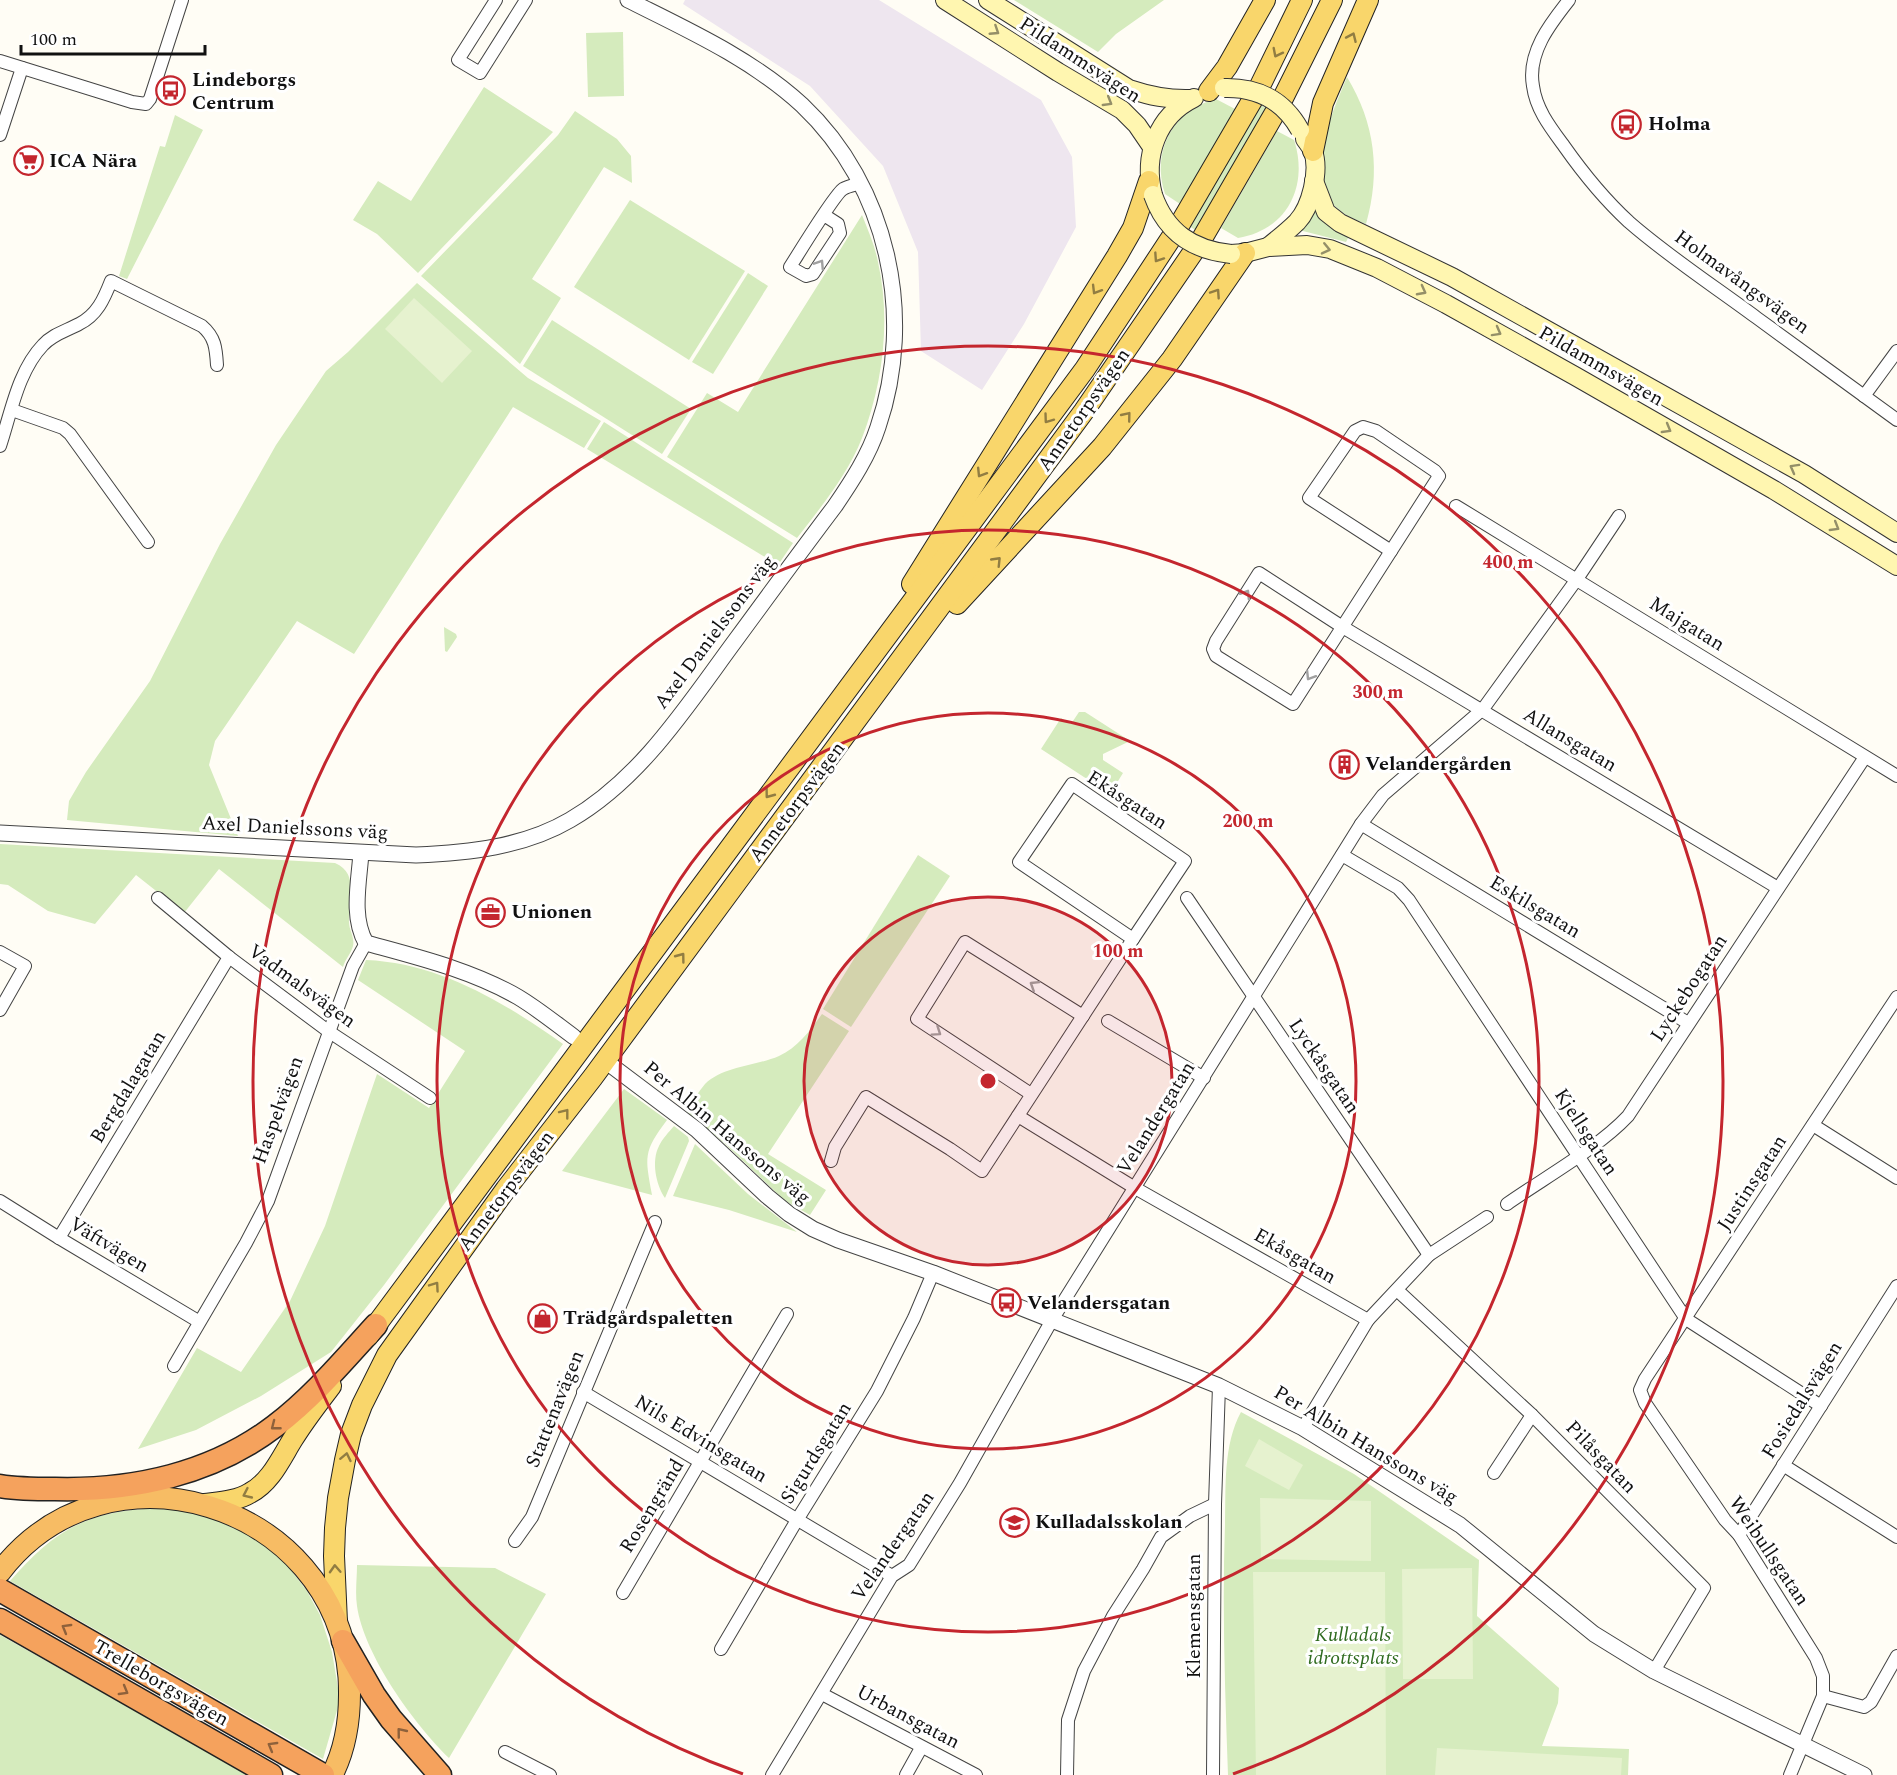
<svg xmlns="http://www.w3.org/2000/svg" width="1897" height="1775" font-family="Spectral,serif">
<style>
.industrial{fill:#eee6ef}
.green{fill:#d5ebbd}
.pitch{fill:#e6f2cf}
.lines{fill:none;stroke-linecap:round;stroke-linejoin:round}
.minor-casing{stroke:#444;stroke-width:14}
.tertiary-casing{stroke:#444;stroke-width:17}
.secondary-casing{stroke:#333;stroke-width:20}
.primary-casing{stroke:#222;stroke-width:22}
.trunk-casing{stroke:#222;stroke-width:23}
.motorway-casing{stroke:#222;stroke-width:25}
.minor{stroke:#fff;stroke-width:12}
.tertiary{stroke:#fff;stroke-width:15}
.secondary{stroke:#fff6b0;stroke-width:18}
.primary{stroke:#f9d66b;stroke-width:20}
.trunk{stroke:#f7bc64;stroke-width:21}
.motorway{stroke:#f5a25d;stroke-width:22}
.secondary-bridge-casing{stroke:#333;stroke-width:20;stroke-linecap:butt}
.secondary-bridge{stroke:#fff6b0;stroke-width:18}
.oneway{stroke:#948f68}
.oneway2{stroke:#917d42}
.oneway3{stroke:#a0a0a0}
.oneway4{stroke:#8e613b}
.ring{fill:none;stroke:#c4262e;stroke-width:3}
.labels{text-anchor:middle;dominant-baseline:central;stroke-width:6;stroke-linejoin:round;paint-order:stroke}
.street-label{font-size:20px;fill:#111;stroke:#fff}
.poi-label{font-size:20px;font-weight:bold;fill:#111;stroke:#fff;text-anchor:start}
.park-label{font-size:20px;font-style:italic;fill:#2f6b1f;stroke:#fff}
.centre{fill:#c4262e;stroke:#fff;stroke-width:3}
.ring-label{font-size:18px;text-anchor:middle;font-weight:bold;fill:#c4262e;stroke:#fff;stroke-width:6;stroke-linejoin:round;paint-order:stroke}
</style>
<rect width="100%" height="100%" fill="#fffdf5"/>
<path class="industrial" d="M685 0H879L1041 100 1072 157 1076 227 1024 324 982 390 921 351 918 252 883 166 810 86 683 4Z"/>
<g class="green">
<path d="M1014 0H1164L1116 34 1098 52Z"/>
<path d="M623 32 624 96 588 97 586 33Z"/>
<path d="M1347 77C1375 123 1381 172 1366 224 1356 220 1345 216 1337 208 1303 176 1332 113 1347 77Z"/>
<path d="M484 87 553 132 418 273 377 234 353 220 378 181 411 201Z"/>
<path d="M1216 99 1235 109 1180 204 1165 194C1151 152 1172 110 1216 99Z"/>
<path d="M1259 104 1268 109 1197 231 1189 226Z"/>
<path d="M575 111 617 139 631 156 632 183 604 167 532 279 561 298 520 364 421 276 558 135Z"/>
<path d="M175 115 203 130 127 279 119 276 160 146 165 147Z"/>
<path d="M1277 131 1294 140 1295 143C1308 188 1286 230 1238 238L1221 228Z"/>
<path d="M630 200 745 271 689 360 574 287Z"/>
<path d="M1313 208 1322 220 1349 236 1346 242 1299 230Z"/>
<path d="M862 215C868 230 875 246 878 262 891 320 883 383 862 438 848 474 821 507 797 538L667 457 707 393 738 412Z"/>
<path d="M748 273 768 286 713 374 692 362Z"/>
<path d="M417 283 528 378 601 421 584 448 513 407 354 654 297 621 215 741 209 765 238 836 67 820 69 801 86 772 150 681 220 544 276 445 326 371 348 352Z"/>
<path d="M552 320 691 409 662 454 523 366Z"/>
<path d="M604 422 793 543 778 565 587 449Z"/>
<path d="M444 627 456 634 457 637 447 652 445 651Z"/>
<path d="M1079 712H1085L1130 741 1103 754V760L1123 773 1110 794 1041 749 1061 718 1071 724Z"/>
<path d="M0 844 335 863C360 874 348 900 349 922 349 930 355 938 353 946 351 954 345 959 343 967L219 869 184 913 136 875 95 924 48 911 8 885 0 884Z"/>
<path d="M918 855 950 876 851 1027 823 1009Z"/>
<path d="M366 960C440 963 505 1003 563 1044L384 1285 331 1352 261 1396 196 1430 138 1449 197 1348 241 1372 290 1301 325 1226 377 1074 429 1108 465 1051 358 980Z"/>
<path d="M822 1014 849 1031 768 1154 826 1190 810 1215 785 1201 723 1142 686 1111C692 1103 698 1092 705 1084 724 1066 756 1066 779 1056 798 1047 810 1031 822 1014Z"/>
<path d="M624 1089 667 1120C643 1152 645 1156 652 1195L562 1171Z"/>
<path d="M674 1126 688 1137 689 1141 665 1198C656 1185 651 1161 659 1146 662 1139 669 1132 674 1126Z"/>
<path d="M695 1144 748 1194 797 1232 729 1210 673 1196Z"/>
<path d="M1241 1412 1354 1474 1479 1560 1477 1616 1559 1688 1558 1703 1542 1746 1629 1749 1628 1775H1228C1225 1691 1222 1608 1225 1524 1226 1487 1223 1445 1241 1412Z"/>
<path d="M168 1507 198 1512 260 1540 281 1557 307 1591 320 1615 332 1652 340 1700 323 1759 10 1581C40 1547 67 1522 113 1513 131 1509 150 1509 168 1507Z"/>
<path d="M357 1565 495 1568 546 1594 449 1758C414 1724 364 1655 357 1606 355 1593 357 1578 357 1565Z"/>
<path d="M0 1635 249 1775H0Z"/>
</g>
<g class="pitch">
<path d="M414 298 472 351 442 383 385 329Z"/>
<path d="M1259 1439 1303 1465 1289 1490 1245 1466Z"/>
<path d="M1260 1498 1371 1501V1561L1261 1559Z"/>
<path d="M1472 1568 1473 1679H1403L1402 1569Z"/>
<path d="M1253 1572H1385L1386 1775H1256Z"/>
<path d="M1437 1748 1622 1758 1621 1775H1435Z"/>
</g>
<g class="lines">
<defs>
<g id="minor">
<path d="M496 0 458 60 480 73 526 0"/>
<path d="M1569 0C1550 24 1527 53 1533 86 1536 109 1550 127 1564 146 1583 173 1604 199 1629 222 1669 257 1714 286 1757 318 1804 352 1850 386 1897 420"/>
<path d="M0 61 132 102 146 104 150 99 182 0"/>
<path d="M0 135 22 68"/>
<path d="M824 215 838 224 840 233 813 274 806 276 790 267C799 253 834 195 843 189 848 186 855 185 861 183"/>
<path d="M1864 396 1897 351"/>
<path d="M12 410 63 428 70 434 148 542"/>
<path d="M1363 427 1376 431 1435 471 1439 476 1391 551 1309 498 1355 431Z"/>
<path d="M0 446C11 413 18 371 43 345 53 334 66 331 79 324 97 315 104 299 111 281L202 326C215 337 216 348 217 365"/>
<path d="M1456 506 1897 776"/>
<path d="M1391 551 1293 704 1216 656 1213 649 1216 641 1259 573 1341 626 1778 888"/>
<path d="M1072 784 1185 861 1133 939 1019 862Z"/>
<path d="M1361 824 1688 1023"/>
<path d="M1342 855 1398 888 1409 900 1686 1319 1821 1406"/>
<path d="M158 898 229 957 328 1031 430 1098"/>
<path d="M1187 898 1429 1255"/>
<path d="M0 952 25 966 0 1010"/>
<path d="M1108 1021 1204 1078"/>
<path d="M1031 1094 917 1019 965 942 1083 1016"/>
<path d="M1018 1116 1135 1188 1368 1320"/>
<path d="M1813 1125 1897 1178"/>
<path d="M831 1161 835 1147 866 1097 950 1149 982 1171 1133 939"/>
<path d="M0 1201 59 1238 198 1321"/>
<path d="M1507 1204C1544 1178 1598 1148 1628 1116L1865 757"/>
<path d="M59 1238 229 957"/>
<path d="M1397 1290 1532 1415 1704 1588 1654 1671"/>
<path d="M174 1366 246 1243 268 1201 353 966 366 943"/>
<path d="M583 1392 892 1576"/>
<path d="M1303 1428 1368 1320 1429 1255 1487 1217"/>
<path d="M1783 1465 1897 1537"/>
<path d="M1494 1473 1532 1415"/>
<path d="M1739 1535 1897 1286"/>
<path d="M515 1541 532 1517 655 1222"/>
<path d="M623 1593 787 1314"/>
<path d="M721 1649 797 1520 877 1391 914 1318 933 1273"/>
<path d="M822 1694 976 1775"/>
<path d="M1823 1696 1864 1707 1871 1702 1897 1656"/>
<path d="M505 1752 550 1775"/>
<path d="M772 1775 892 1576 909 1565 960 1483 1052 1320 1361 824 1383 795 1483 709 1577 579 1619 516"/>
<path d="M906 1775 921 1748"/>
<path d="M1067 1775 1068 1720 1084 1671 1113 1616 1143 1569 1161 1537 1190 1516 1215 1504"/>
<path d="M1213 1775 1215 1504 1219 1386"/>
<path d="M1790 1775 1823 1696V1676L1816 1658 1739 1535 1725 1520 1645 1403 1640 1390 1645 1379 1897 997"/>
</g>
<g id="tertiary">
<path d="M0 833 416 855C468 853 524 847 570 820 641 779 687 706 735 641 768 596 801 551 835 506 852 481 869 455 878 427 916 316 888 186 802 105 752 59 688 30 628 0"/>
<path d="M361 853C359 882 351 917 366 943 417 957 471 970 518 997 538 1009 555 1023 574 1037"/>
<path d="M612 1066 697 1130 767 1196 789 1214 813 1229 838 1240 933 1273 1219 1386 1303 1428 1460 1525 1594 1634 1654 1671 1864 1775"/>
</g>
<g id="secondary">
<path d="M945 0 1058 72 1122 110 1137 125 1152 147"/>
<path d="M988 0 1129 89C1150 96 1168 100 1191 99"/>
<path d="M1314 181 1326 212 1340 223 1452 277 1804 474 1897 533"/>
<path d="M1153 195C1143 156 1157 116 1194 98"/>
<path d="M1268 247C1278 239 1288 231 1297 222 1311 207 1320 171 1313 151 1311 147 1308 143 1305 139"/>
<path d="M1231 254 1245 253 1268 247 1307 245 1330 249 1377 268 1446 304 1575 376 1774 490 1897 566"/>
</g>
<g id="primary">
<path d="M1209 91 1227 67 1265 0"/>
<path d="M1313 151 1323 103 1368 0"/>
<path d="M912 584 1117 256 1133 228 1149 181"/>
<path d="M957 604 1102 447 1172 359 1245 253"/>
<path d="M368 1336 1085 369 1177 229 1257 92 1302 0"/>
<path d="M205 1504C220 1502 237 1501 250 1493 271 1482 281 1458 293 1439 304 1421 318 1403 331 1386"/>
<path d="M337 1622 334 1556 335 1528 338 1498 345 1460 351 1434 362 1405 387 1355 506 1189 593 1077 1084 411 1200 242 1280 104 1332 0"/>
</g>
<path id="trunk" d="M0 1572C107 1432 335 1503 349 1677 351 1710 347 1746 332 1775"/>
<g id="motorway">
<path d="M0 1486C18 1489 36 1489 55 1489 133 1491 212 1474 275 1426 313 1397 344 1360 376 1325"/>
<path d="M0 1590 323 1775"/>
<path d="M0 1620 271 1775"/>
<path d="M343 1641 374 1695 391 1719 440 1775"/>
</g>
</defs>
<use href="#minor" class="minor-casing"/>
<use href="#tertiary" class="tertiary-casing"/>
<use href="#secondary" class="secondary-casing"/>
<use href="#primary" class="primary-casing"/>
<use href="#trunk" class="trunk-casing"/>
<use href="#motorway" class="motorway-casing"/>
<use href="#minor" class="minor"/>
<use href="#tertiary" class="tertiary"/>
<use href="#secondary" class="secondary"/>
<use href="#primary" class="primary"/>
<use href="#trunk" class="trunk"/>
<use href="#motorway" class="motorway"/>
<defs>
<g id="secondary-bridge">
<path d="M1224 88C1258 87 1284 101 1300 130"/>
<path d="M1153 195C1166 232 1192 250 1231 254"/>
</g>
</defs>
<use href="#secondary-bridge" class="secondary-bridge-casing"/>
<use href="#secondary-bridge" class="secondary-bridge"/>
</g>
<defs><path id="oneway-chevron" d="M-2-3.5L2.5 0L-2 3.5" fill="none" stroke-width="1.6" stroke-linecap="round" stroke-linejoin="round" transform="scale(1.5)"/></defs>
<g class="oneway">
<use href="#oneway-chevron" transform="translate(995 31) rotate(33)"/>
<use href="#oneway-chevron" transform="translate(1108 102) rotate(31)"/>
<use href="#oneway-chevron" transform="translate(1326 249) rotate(13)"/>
<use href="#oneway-chevron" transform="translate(1422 291) rotate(28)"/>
<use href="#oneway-chevron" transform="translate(1497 332) rotate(29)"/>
<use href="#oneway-chevron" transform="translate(1667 429) rotate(30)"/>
<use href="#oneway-chevron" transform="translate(1794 468) rotate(-151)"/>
<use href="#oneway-chevron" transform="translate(1835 527) rotate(31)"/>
</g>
<g class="oneway2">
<use href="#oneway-chevron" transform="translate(1352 37) rotate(-66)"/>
<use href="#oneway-chevron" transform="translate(1277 53) rotate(117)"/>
<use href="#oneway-chevron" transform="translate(1158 258) rotate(124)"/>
<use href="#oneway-chevron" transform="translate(1096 290) rotate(121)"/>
<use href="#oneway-chevron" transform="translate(1216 293) rotate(-56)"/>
<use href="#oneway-chevron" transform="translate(1127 416) rotate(-51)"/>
<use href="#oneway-chevron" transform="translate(1048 419) rotate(126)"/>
<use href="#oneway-chevron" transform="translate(981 473) rotate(122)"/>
<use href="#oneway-chevron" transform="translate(997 561) rotate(-46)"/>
<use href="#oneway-chevron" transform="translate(769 794) rotate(127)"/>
<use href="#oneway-chevron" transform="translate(681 957) rotate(-53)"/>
<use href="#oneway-chevron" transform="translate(565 1113) rotate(-52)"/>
<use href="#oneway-chevron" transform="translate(435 1286) rotate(-55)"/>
<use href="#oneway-chevron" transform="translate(346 1457) rotate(-78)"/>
<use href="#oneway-chevron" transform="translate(247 1494) rotate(155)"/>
<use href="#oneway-chevron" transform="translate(335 1569) rotate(-93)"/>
</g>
<g class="oneway3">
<use href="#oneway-chevron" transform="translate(820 264) rotate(-57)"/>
<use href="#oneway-chevron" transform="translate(1246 594) rotate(-58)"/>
<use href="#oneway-chevron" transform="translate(1310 676) rotate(122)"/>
<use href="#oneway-chevron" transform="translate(1034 985) rotate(-148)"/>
<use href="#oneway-chevron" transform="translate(937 1032) rotate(34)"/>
</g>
<g class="oneway4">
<use href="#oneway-chevron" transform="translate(275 1426) rotate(142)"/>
<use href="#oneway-chevron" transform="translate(66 1628) rotate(-150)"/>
<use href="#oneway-chevron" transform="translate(124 1691) rotate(30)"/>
<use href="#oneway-chevron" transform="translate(401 1732) rotate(-129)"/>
<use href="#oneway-chevron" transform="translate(272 1746) rotate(-150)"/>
</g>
<circle cx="988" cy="1081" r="184" fill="#c4262e" fill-opacity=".12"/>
<g class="ring">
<circle cx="988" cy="1081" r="184"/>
<circle cx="988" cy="1081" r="368"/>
<circle cx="988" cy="1081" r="551"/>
<path d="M743 1774A735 735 0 1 1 1233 1774"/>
</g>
<defs>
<symbol id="bus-ring" viewBox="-11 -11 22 22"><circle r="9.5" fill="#fff" stroke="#c4262e" stroke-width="1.5"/><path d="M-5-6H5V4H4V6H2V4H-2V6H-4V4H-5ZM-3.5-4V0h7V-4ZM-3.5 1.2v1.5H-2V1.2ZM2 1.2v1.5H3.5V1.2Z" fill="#c4262e"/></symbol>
<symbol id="supermarket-ring" viewBox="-11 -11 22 22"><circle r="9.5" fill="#fff" stroke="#c4262e" stroke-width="1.5"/><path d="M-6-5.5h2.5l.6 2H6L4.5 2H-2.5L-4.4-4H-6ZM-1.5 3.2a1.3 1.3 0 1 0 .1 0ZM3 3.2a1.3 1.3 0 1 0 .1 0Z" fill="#c4262e"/></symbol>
<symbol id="building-ring" viewBox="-11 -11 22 22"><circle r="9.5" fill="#fff" stroke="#c4262e" stroke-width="1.5"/><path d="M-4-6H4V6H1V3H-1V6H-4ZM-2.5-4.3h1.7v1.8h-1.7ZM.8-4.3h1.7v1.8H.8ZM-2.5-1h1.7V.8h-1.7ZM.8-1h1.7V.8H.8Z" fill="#c4262e"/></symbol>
<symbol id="office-ring" viewBox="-11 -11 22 22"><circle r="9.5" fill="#fff" stroke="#c4262e" stroke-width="1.5"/><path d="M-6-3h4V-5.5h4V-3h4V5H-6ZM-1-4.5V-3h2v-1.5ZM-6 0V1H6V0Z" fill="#c4262e"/></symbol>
<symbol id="shop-ring" viewBox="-11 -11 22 22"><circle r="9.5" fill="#fff" stroke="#c4262e" stroke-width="1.5"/><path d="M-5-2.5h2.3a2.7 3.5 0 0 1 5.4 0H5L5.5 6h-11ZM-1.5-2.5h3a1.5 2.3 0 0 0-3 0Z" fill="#c4262e"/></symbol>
<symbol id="school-ring" viewBox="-11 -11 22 22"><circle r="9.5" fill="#fff" stroke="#c4262e" stroke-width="1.5"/><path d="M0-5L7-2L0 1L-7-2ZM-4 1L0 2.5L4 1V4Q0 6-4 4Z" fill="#c4262e"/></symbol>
</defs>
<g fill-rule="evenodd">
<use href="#bus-ring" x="154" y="74" width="33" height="33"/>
<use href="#bus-ring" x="1610" y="108" width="33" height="33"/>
<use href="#supermarket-ring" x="12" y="144" width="33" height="33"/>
<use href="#building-ring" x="1328" y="748" width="33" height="33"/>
<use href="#office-ring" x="474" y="896" width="33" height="33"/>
<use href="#bus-ring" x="990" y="1286" width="33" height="33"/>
<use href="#shop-ring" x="526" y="1302" width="33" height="33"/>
<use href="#school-ring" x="998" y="1506" width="33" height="33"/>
</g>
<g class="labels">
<g class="street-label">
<text transform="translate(1080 60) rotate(33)">Pildammsvägen</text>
<text transform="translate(1742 282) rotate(36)">Holmavångsvägen</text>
<text transform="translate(1601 366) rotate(30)">Pildammsvägen</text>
<text transform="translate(1084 410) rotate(-55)">Annetorpsvägen</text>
<text transform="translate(1687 624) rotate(32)">Majgatan</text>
<text transform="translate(715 632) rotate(-53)">Axel Danielssons väg</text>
<text transform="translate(1570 740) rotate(31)">Allansgatan</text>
<text transform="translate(1127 800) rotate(33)">Ekåsgatan</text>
<text transform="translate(797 802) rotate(-53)">Annetorpsvägen</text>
<text transform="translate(295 828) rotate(3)">Axel Danielssons väg</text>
<text transform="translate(1535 907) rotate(31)">Eskilsgatan</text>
<text transform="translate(302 986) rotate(36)">Vadmalsvägen</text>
<text transform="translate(1689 988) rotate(-57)">Lyckebogatan</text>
<text transform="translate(1324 1066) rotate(56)">Lyckåsgatan</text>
<text transform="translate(128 1087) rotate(-59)">Bergdalagatan</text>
<text transform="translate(278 1110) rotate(-70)">Haspelvägen</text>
<text transform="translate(1156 1118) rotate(-58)">Velandergatan</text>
<text transform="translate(1586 1132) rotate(57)">Kjellsgatan</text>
<text transform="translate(727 1133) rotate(40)">Per Albin Hanssons väg</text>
<text transform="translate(1752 1183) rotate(-57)">Justinsgatan</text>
<text transform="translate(506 1191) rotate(-53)">Annetorpsvägen</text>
<text transform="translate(109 1245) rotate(31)">Väftvägen</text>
<text transform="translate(1295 1256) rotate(30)">Ekåsgatan</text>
<text transform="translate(1802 1400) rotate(-58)">Fosiedalsvägen</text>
<text transform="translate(555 1409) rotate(-68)">Stattenavägen</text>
<text transform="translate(701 1439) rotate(31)">Nils Edvinsgatan</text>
<text transform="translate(1366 1445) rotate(31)">Per Albin Hanssons väg</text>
<text transform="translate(816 1453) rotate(-58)">Sigurdsgatan</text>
<text transform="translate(1601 1457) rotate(46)">Pilåsgatan</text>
<text transform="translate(652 1506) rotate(-59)">Rosengränd</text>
<text transform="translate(893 1546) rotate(-55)">Velandergatan</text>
<text transform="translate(1769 1551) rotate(56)">Weibullsgatan</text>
<text transform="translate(1194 1616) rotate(-90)">Klemensgatan</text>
<text transform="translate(161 1683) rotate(30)">Trelleborgsvägen</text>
<text transform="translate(908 1717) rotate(28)">Urbansgatan</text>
</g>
<g class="poi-label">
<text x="192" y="80">Lindeborgs<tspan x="192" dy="23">Centrum</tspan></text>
<text x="1648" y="124">Holma</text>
<text x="49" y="161">ICA Nära</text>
<text x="1365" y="764">Velandergården</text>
<text x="511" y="912">Unionen</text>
<text x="1027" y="1303">Velandersgatan</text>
<text x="563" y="1318">Trädgårdspaletten</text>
<text x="1035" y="1522">Kulladalsskolan</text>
</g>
<g class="park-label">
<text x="1353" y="1635">Kulladals<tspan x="1353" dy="23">idrottsplats</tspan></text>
</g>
</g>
<circle cx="988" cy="1081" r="9" class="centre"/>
<g class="ring-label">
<text x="1508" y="568">400 m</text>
<text x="1378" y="698">300 m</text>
<text x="1248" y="827">200 m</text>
<text x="1118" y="957">100 m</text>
</g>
<path d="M21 45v9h184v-9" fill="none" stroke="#111111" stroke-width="3"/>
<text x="30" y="45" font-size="18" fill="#111111" stroke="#ffffff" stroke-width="4.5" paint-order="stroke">100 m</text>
</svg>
